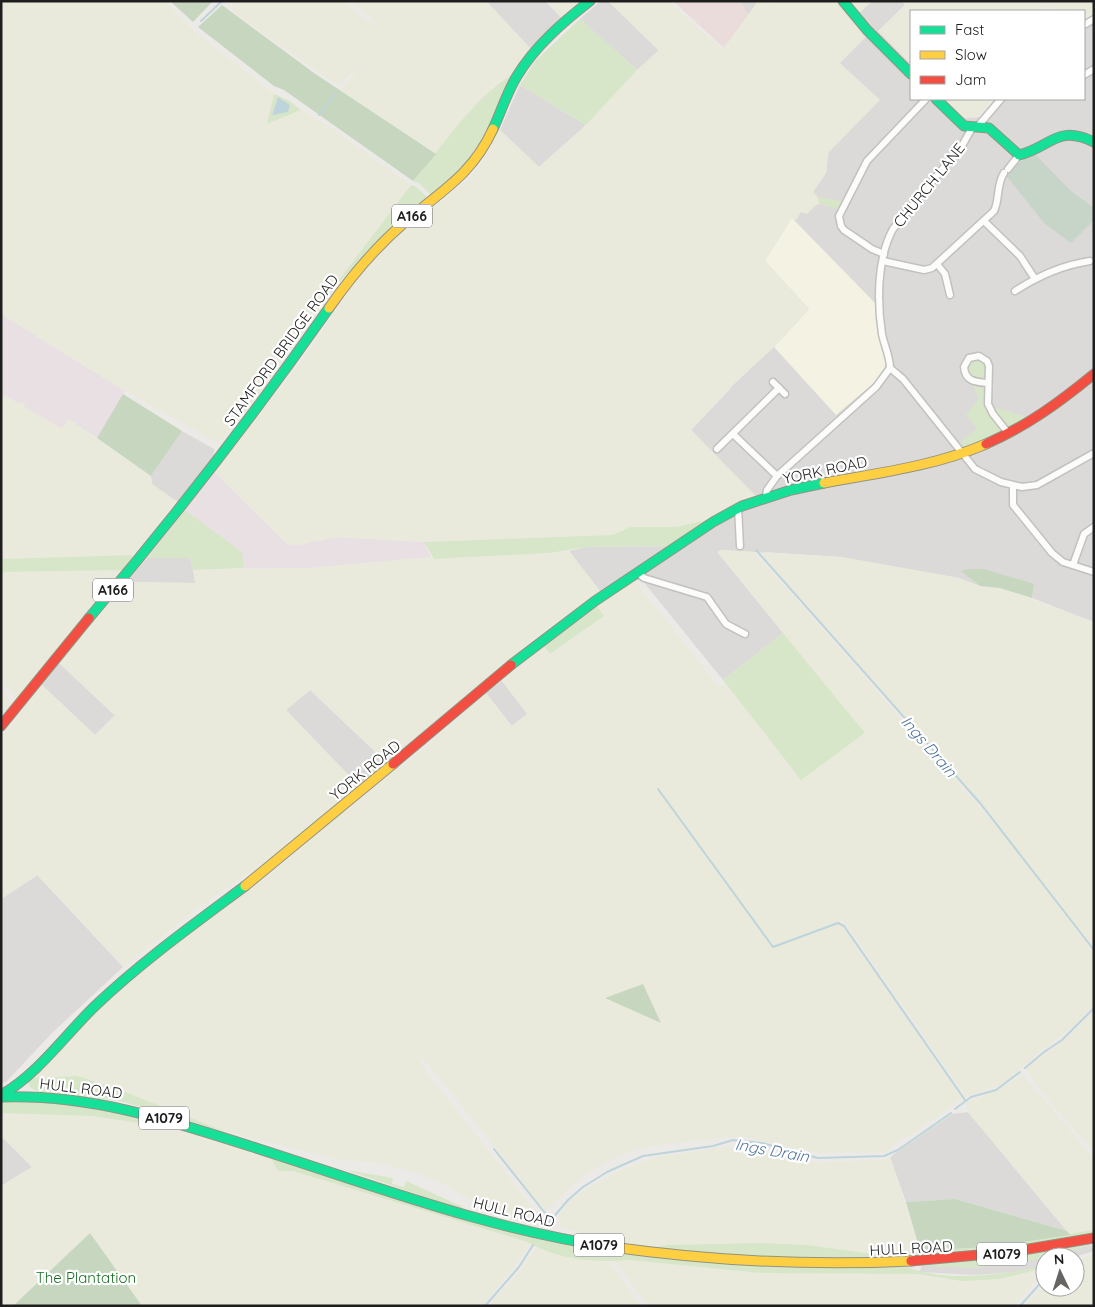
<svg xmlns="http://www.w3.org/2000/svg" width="1095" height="1307" font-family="Quicksand,sans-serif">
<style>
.residential{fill:#dbdad8}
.commercial{fill:#e9dcda}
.industrial{fill:#e9e0e4}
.education{fill:#f4f3e3}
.farmland{fill:#e9eadb}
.grass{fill:#d7e6c9;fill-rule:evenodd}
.forest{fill:#c7d7bf}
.cemetery{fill:#c7d5c8}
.parking{fill:#dcdbda}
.water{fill:#bed4db}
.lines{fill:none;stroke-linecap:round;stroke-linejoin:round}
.stream{stroke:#bed4db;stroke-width:2}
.street-casing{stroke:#c2c1bf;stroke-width:9}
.fast-casing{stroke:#919381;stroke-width:11}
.slow-casing{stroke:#919381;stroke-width:11}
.jam-casing{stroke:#919381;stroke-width:11}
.street{stroke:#fcfcfb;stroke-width:6}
.fast{stroke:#16e098;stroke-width:9}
.slow{stroke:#ffcf43;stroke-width:9}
.jam{stroke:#f24e42;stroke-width:9}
.labels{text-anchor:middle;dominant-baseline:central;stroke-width:4.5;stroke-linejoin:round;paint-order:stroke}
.shield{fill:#fff;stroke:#626262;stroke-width:1}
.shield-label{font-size:14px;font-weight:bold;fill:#1e1e1e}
.street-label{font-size:15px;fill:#1e1e1e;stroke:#fff}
.park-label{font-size:15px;fill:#186f24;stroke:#fff}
.water-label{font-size:16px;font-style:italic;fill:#5578a2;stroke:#fff}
</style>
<rect width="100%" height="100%" fill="#eceae7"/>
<g class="residential">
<path d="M486 1H545L563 19 531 49Z"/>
<path d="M601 1H608L659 50 637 70 580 19Z"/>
<path d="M740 1H758L748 15Z"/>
<path d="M872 1H902L905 5 879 31 911 64V99H945L965 118 981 117 997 99H1084V22L1094 16V622L1032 598 1034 584 962 571 980 586 959 578 841 557 722 550 718 552 783 633 723 680 642 580 635 581 607 600 569 551 586 547 687 546 726 519 762 503 691 430 730 389 765 261 801 211 820 200 813 192 826 173 840 63 853 19Z"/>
<path d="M520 85 586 125 539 167 500 130Z"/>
<path d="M182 431 214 449V458L179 503 152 484 151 476Z"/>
<path d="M147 558H190L196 583 126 582Z"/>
<path d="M58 662 115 715 95 735 42 685Z"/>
<path d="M502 681 528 714 512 726 486 693Z"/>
<path d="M310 690 386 762 360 787 286 710Z"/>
<path d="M37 875 123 967 52 1033 6 1082 1 1083V899Z"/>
<path d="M968 1112 1067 1231 955 1199 906 1202 890 1157 952 1114Z"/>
<path d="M1 1136 32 1167 1 1186Z"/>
</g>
<path class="commercial" d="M673 1H740L748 15 724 48Z"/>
<g class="industrial">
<path d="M1 314 125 391 97 438 68 419 62 430 24 407V404L21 402 20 404 1 394Z"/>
<path d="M213 471 287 544 297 545 337 537 424 542 431 557 310 568H244L241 552 185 510Z"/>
</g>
<path class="education" d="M792 218 878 306 879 333 886 363 883 375 836 415 774 347 809 309 765 261Z"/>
<g class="farmland">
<path d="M1 1H165L195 32 274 94 267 124 301 110 328 126 411 185 329 293 249 408 218 443 125 391 1 314Z"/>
<path d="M231 1H341L375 26V21L351 1H486L531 49 516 72 498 82 471 109 436 154 341 90 370 54 339 86 234 13Z"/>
<path d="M545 1H580L563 19Z"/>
<path d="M608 1H668L723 50 758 1H766L772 5 776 1H838L868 35 840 63 880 100 828 153 826 173 813 192 820 200V204L816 205 807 214 801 212 796 220 792 218 765 261 809 309 774 347 730 388 691 430 756 496 707 520 676 527H631L612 535 424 542 336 537 297 545 287 544 213 471 299 365 345 296 388 244 408 225 465 183 480 166 500 130 539 167 586 125 637 70 659 51Z"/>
<path d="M848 1H872L858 14Z"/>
<path d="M902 1H1094V16L1084 22V11H1057L1051 4 1043 11H911V64L878 31 905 5Z"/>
<path d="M945 99H991L978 117 964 118Z"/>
<path d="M1 394 19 404 21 402 25 404 24 407 62 429 68 419 151 476 152 484 176 501 133 555 1 559Z"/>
<path d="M722 550 753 552 788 590 997 827 1094 952V1005L1074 1026 1042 1050 1005 1083 966 1097 843 920 787 943 839 924 844 927 962 1098 911 1135 900 1138 887 1152 818 1153 743 1137H726L646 1147 618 1156 587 1172 545 1211 430 1066 414 1052 431 1078 537 1213 526 1221 495 1214 445 1185 415 1172 380 1163 339 1159 226 1132 118 1089 78 1076 30 1078 39 1067 123 985 218 910 271 874 303 844 417 754 486 693 511 726 527 714 502 681 540 649 544 646 551 654 604 616 596 605 635 581 719 687 725 683 801 780 865 733 717 552Z"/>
<path d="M569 551 600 591 533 639 386 762 310 690 286 710 360 787 285 848 196 909 123 967 38 875 1 899V737L42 685 95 735 115 716 58 662 125 582 195 583 193 570 310 568 431 557 434 559 486 557Z"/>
<path d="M764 552 841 557 959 578 980 586 1000 588 1094 622V947L983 806 764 557Z"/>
<path d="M124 570 17 699 1 682V572Z"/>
<path d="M1 692 12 703 1 716Z"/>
<path d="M1094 1010V1152L1042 1092 1026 1069 1074 1032Z"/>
<path d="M1023 1075 1094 1159V1230L1070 1235 968 1112 966 1102 996 1091Z"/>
<path d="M17 1112 92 1116 173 1128 271 1158 278 1171H293L531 1244 483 1306H142L90 1233 13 1306H1V1186L32 1167 1 1136V1113Z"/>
<path d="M738 1145 814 1163 882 1160 890 1157 920 1251 886 1256 808 1245 759 1243 667 1245 650 1249 560 1227 559 1215 570 1201 582 1192 616 1172 656 1157 707 1150 717 1147 718 1150Z"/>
<path d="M538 1248 576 1259 609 1262 641 1306H491L494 1299 523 1268 534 1250Z"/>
<path d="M1094 1254V1306H1025L1045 1284V1287H1075V1260Z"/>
<path d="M630 1260 761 1273 916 1274 939 1279H999L1042 1269V1274L1014 1306H648L615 1261Z"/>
</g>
<g class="grass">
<path d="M580 19 637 70 586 125 520 85 535 61Z"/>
<path d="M516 72 474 157 431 195 419 183 413 181C445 144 473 97 516 72Z"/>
<path d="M274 94 288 100 301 110 267 124ZM278 98 288 112 272 114Z"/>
<path d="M411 185 415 186 428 198 370 250 329 293Z"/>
<path d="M817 197 842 201 838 209 820 204Z"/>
<circle cx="977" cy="369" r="9"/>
<path d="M972 384 983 388 986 400 1002 432 963 448 958 445 977 429 966 415 979 399Z"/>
<path d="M997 408 1024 416 1026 419 1011 429 994 411Z"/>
<path d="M185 510 242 552 244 568 193 570 190 558H147Z"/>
<path d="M707 520 672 546 586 547 550 553 434 559 424 542 612 535 631 527H676Z"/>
<path d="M133 555 124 570 1 572V559Z"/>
<path d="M596 605 604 616 550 654 544 646Z"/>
<path d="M783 633 865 733 801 780 723 680Z"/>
<path d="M78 1076 118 1089 226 1132 124 1102 37 1091 31 1088 28 1083 30 1078Z"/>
<path d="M44 1100 127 1111 426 1205 618 1252 905 1266C947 1284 1001 1274 1045 1266V1268L999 1279 962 1281 916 1274 761 1273 630 1260C595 1263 559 1260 527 1242L293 1171H278L271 1158 173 1128 92 1116 1 1113V1101Z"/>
<path d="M346 1170 393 1178 392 1184 404 1187 406 1181 463 1207 461 1209Z"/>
<path d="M1094 1230V1235L1074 1239 864 1261 799 1262 650 1249 667 1245 759 1243 808 1245 886 1256 920 1251 988 1247Z"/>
<path d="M1091 1245C1037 1263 979 1273 922 1266Z"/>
</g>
<g class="forest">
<path d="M170 1H213L193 22Z"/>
<path d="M222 5 314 73 436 154 413 181 284 90 274 86 198 27Z"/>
<path d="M123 394 182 431 151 476 97 438Z"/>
<path d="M968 569H984L1034 584 1032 598 1000 588 980 586 961 571Z"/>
<path d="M643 984 661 1023 605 998Z"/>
<path d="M955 1199 1067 1231 1070 1235 988 1247 920 1251 906 1202Z"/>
<path d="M90 1233 142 1306H13Z"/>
</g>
<path class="cemetery" d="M1033 152 1071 191 1094 208V220L1071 243 1044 223 1005 174Z"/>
<g class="parking">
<path d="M1091 1245 1094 1251 1075 1257H1048Z"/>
<path d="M1045 1258V1266L1012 1272 975 1275 919 1272 922 1266 973 1268 1006 1265Z"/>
</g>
<path class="water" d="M278 97 290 105 288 112 272 115Z"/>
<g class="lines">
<g class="stream">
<path d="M201 21 222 1"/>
<path d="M319 115 336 92"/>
<path d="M756 550 980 803 1094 950"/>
<path d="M658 789 773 947 838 923 844 926 965 1100"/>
<path d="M1025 1068 1044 1052 1062 1040 1094 1008"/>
<path d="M955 1109 971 1097 996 1090 1020 1072"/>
<path d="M494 1149 545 1213"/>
<path d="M546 1226 568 1200 583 1187 607 1172 643 1156 713 1146 733 1140 762 1143 818 1158 884 1156 898 1150 951 1113"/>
<path d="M485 1306 519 1267 533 1245"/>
<path d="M1020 1306 1045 1278"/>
</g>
<defs>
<g id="street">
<path d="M1084 25 1094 19"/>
<path d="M1084 75 1094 69"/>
<path d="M978 126 1001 99"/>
<path d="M1008 169 1019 155"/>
<path d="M984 221 1020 256 1035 279"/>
<path d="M884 254 872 249 844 230 841 226 839 216 867 161 926 99"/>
<path d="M883 261 924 270 932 268 994 211C1000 199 996 185 1004 173"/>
<path d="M937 264 945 274 950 295"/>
<path d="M1015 291C1038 276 1063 265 1090 261"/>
<path d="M890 368C890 356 884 345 882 334 877 302 877 258 893 229L963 144 972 128"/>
<path d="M890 368 903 379 975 469 1001 482 1022 487 1037 485 1094 453"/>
<path d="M773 382 785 394"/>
<path d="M987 383C975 382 965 381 964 367L969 358 979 356 987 361 989 366 988 404 993 414 1009 434"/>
<path d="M733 434 777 476"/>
<path d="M717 449 779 388"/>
<path d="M1013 486V505L1052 553 1063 562 1094 572"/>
<path d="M766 497 767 490 777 476 876 387 890 368"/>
<path d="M738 507 740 546"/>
<path d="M1073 565 1084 534 1094 527"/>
<path d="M638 573 644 578 707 597 726 624 745 634"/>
</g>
<g id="fast">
<path d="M843 1 867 30 911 74"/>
<path d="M936 99 964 126 989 128 1019 155C1051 147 1057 124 1094 142"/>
<path d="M493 129C501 112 507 92 517 76 535 46 563 22 590 1"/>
<path d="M89 618C174 518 254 415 329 308"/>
<path d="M511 665 595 601 713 522 742 506 791 490 824 483"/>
<path d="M1 1095C38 1074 65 1035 95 1006 141 962 194 924 245 886"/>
<path d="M1 1097C93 1094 172 1121 259 1149 375 1186 490 1230 612 1247"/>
</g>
<g id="slow">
<path d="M329 308C350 278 378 245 405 222 441 191 472 175 493 129"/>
<path d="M824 483C879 473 935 466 986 444"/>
<path d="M245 886 393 764"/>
<path d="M612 1247C712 1261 810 1266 911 1261"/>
</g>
<g id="jam">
<path d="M986 444C1027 426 1060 402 1094 374"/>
<path d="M1 726 89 618"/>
<path d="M393 764 511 665"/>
<path d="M911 1261 1011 1252 1094 1238"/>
</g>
</defs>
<use href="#street" class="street-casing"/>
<use href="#fast" class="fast-casing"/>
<use href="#slow" class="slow-casing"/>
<use href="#jam" class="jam-casing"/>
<use href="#street" class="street"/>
<use href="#fast" class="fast"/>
<use href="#slow" class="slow"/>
<use href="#jam" class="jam"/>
</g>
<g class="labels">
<g class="shield">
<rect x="392" y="204.5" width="40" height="23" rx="4"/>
<rect x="93" y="578.5" width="40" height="23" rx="4"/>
<rect x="139" y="1106.5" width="50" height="23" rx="4"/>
<rect x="574" y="1233.5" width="50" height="23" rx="4"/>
<rect x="977" y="1242.5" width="50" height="23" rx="4"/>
</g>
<g class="shield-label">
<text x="412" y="216">A166</text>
<text x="113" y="590">A166</text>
<text x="164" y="1118">A1079</text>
<text x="599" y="1245">A1079</text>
<text x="1002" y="1254">A1079</text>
</g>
<g class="street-label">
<text transform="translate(929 185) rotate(-51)">CHURCH LANE</text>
<text transform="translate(281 350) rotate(-54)">STAMFORD BRIDGE ROAD</text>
<text transform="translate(825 470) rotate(-12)">YORK ROAD</text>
<text transform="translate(365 770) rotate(-39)">YORK ROAD</text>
<text transform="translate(81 1088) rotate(7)">HULL ROAD</text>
<text transform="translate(514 1212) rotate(14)">HULL ROAD</text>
<text transform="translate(911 1248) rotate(-3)">HULL ROAD</text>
</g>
<g class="park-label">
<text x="86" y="1277">The Plantation</text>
</g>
<g class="water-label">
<text transform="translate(929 746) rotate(49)">Ings Drain</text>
<text transform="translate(772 1150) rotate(10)">Ings Drain</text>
</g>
</g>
<rect width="1095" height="1307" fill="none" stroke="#1e1e1e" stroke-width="5"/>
<rect x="910" y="10" width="175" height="90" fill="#ffffff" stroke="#a5a5a5"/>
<rect x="920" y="26" width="25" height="8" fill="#16e098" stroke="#a5a5a5"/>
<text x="955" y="35" font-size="15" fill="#1e1e1e">Fast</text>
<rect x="920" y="51" width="25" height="8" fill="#ffcf43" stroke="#a5a5a5"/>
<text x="955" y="60" font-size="15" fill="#1e1e1e">Slow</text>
<rect x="920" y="76" width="25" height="8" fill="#f24e42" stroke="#a5a5a5"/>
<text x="955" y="85" font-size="15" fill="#1e1e1e">Jam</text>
<g transform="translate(1060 1272) rotate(356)"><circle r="24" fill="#ffffff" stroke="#a5a5a5"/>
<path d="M0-4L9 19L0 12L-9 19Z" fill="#666564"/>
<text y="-8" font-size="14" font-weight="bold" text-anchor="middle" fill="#1e1e1e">N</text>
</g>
</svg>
